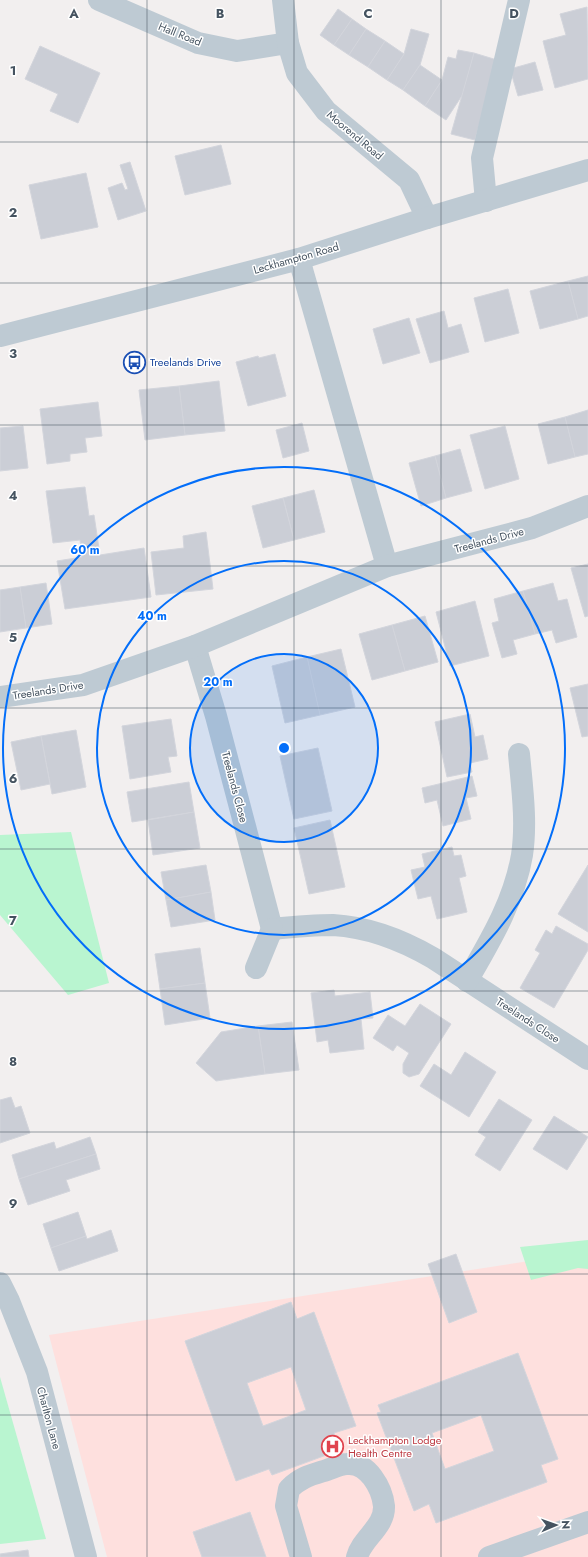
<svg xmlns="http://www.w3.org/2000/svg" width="588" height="1557" font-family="Jost,sans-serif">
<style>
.medical{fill:#fee0de}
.green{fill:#b9f5d0}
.building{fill:#cbced6;stroke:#d3d5dc;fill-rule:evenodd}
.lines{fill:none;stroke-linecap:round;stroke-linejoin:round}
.minor{stroke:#becad3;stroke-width:22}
.grid{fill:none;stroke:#455360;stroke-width:1;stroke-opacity:0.55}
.ring{fill:none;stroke:#036ef9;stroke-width:2}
.labels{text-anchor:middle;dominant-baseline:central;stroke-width:3;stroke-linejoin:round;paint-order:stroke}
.street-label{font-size:11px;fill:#455360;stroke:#fff}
.transit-label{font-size:11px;fill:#164399;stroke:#fff;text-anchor:start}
.health-label{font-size:11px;fill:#be3a42;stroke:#fff;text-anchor:start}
.grid-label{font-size:13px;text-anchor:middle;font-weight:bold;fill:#455360;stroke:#fff;stroke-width:3;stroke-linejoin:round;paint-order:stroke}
.centre{fill:#036ef9;stroke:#fff;stroke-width:2}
.ring-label{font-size:12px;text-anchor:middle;font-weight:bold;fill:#036ef9;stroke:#fff;stroke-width:3;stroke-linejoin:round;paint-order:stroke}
</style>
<rect width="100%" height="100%" fill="#f2efef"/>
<path class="medical" d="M588 1252V1557H107L49 1335Z"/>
<g class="green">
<path d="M71 832 109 983 68 995 0 915V835Z"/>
<path d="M588 1240V1269L578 1268 531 1280 520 1247Z"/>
<path d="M0 1377 46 1539 0 1544Z"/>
</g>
<g class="building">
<path d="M587 7 588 79 555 88 543 41 566 35 560 14Z"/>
<path d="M338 9 352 19 334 45 320 35Z"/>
<path d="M352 19 366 29 349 55 334 45Z"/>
<path d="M366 29 385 41 368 67 349 55Z"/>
<path d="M411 29 429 34 420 65 403 90 387 80 404 54Z"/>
<path d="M385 41 404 54 387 80 368 67Z"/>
<path d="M40 46 100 73 78 123 50 111 58 94 25 79Z"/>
<path d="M458 50 474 53 463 94 446 120 425 106 442 80 448 57 456 59Z"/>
<path d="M474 53 497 60 475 140 451 134Z"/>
<path d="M535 62 543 90 518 96 510 69Z"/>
<path d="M420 65 442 80 425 106 403 90Z"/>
<path d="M221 145 231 184 185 195 175 156Z"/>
<path d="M130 162 146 211 118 220 108 188 122 183 125 190 128 189 120 165Z"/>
<path d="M86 173 98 227 41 239 29 185Z"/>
<path d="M588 276V316L578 319 568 281Z"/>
<path d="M568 281 578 319 540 329 530 291Z"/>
<path d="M508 289 519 333 485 342 474 298Z"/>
<path d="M444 311 448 328 461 324 469 352 430 363 416 319Z"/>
<path d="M409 318 420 353 383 364 373 329Z"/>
<path d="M275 354 286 396 248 406 236 362 258 356 259 358Z"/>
<path d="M219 381 225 431 185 435 179 386Z"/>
<path d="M179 386 185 435 145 440 139 390Z"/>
<path d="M98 402 102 436 85 438 87 452 70 454V461L47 464 40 409Z"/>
<path d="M588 410V454L575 457 565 417Z"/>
<path d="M565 417 575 457 548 464 538 424Z"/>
<path d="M302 423 309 451 283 458 276 430Z"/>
<path d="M23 426 28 468 0 471V428Z"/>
<path d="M505 426 519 479 485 489 470 435Z"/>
<path d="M460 449 472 491 446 498 435 456Z"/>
<path d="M435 456 446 498 421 506 409 463Z"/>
<path d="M85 487 89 516 94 515 100 555 144 548 151 597 65 609 57 561 82 557 80 540 53 543 46 491Z"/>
<path d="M314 490 325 532 294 540 283 498Z"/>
<path d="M283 498 294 540 263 548 252 506Z"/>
<path d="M206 532 213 589 156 595 151 552 184 548 183 536Z"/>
<path d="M588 564V616L585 617 571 568Z"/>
<path d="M46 583 52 624 26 628 20 587Z"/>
<path d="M553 583 558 601 567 599 577 637 556 643 552 630 535 634 523 591Z"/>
<path d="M20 587 26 628 0 632V590Z"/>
<path d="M523 591 535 634 513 640 517 654 502 658 492 623 499 621 494 599Z"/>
<path d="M475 601 489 656 450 666 436 612Z"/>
<path d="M425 616 438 662 405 671 392 625Z"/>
<path d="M392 625 405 671 372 680 359 634Z"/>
<path d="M341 649 355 707 320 715 307 657Z"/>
<path d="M307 657 320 715 285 723 272 666Z"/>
<path d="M588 684V736L582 737 570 688Z"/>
<path d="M470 714 475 737 483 735 488 759 470 763 472 772 447 777 435 722Z"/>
<path d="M171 719 177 756 168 757 171 772 130 779 122 726Z"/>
<path d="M76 730 86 787 52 794 41 736Z"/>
<path d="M41 736 50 784 21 790 11 742Z"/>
<path d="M318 748 332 811 294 819 280 756Z"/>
<path d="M472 776 477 796 466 798 471 819 443 826 437 800 425 803 422 788Z"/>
<path d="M189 782 194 812 132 822 127 792Z"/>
<path d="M194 812 200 848 153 855 148 820Z"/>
<path d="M330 820 345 887 309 894 294 828Z"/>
<path d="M452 847 454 856 461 855 466 876 459 878 467 912 437 919 431 896 418 899 411 870 425 867 422 854Z"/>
<path d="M206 865 211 892 166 900 161 872Z"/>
<path d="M588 865V932L558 914Z"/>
<path d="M211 892 215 920 171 927 166 900Z"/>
<path d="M556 926 588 944V950L554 1008 520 988 540 953 535 950 546 930 552 934Z"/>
<path d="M200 948 205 983 160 989 155 954Z"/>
<path d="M205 983 210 1018 165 1025 160 989Z"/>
<path d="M334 990 335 996 370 992 373 1018 361 1019 364 1049 330 1053 328 1040 317 1042 311 993Z"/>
<path d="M420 1004 451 1024 419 1074 409 1077 403 1073V1064L409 1053 397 1045 393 1051 373 1038 388 1015 405 1026Z"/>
<path d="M292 1022 299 1070 265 1074 258 1026Z"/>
<path d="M258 1026 265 1074 216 1081 196 1063 221 1032Z"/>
<path d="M465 1052 496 1072 469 1117 420 1086 434 1064 451 1075Z"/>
<path d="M11 1097 15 1108 21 1106 30 1133 0 1143V1100Z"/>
<path d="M499 1099 532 1120 500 1171 475 1155 486 1137 478 1132Z"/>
<path d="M554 1116 588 1137 567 1170 533 1149Z"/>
<path d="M90 1137 96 1154 19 1179 12 1155 54 1142 56 1149Z"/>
<path d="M96 1154 100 1169 66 1180 70 1191 28 1205 19 1179Z"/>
<path d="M78 1212 86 1236 51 1248 43 1224Z"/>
<path d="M111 1230 118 1251 59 1271 51 1248 86 1236 87 1239Z"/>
<path d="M456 1254 477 1312 449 1323 428 1264Z"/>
<path d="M291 1302 297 1319 314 1312 356 1426 334 1433 340 1450 272 1475 269 1469 236 1481 185 1341ZM291 1367 306 1410 263 1426 247 1383Z"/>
<path d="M518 1353 558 1459 541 1465 547 1482 436 1523 429 1504 414 1511 377 1413 381 1412 378 1405ZM481 1415 494 1451 445 1469 432 1433Z"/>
<path d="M250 1512 266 1557H202L193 1532Z"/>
<path d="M28 1550 29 1557H0V1554Z"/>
</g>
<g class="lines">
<g class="minor">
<path d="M99 0 198 43 237 51 288 43"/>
<path d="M283 0 288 43 297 73 326 111 409 180 427 218"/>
<path d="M486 201 482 158 519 0"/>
<path d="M299 259 387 566"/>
<path d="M0 336 299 259 427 218 588 170"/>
<path d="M195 646 216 716 272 929C292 927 313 925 333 925 369 927 402 940 433 958L588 1059"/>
<path d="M0 697 83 685 195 646 387 566 532 528 588 506"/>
<path d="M256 968 272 929"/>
<path d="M467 981C490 941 514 902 522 855 527 822 522 787 519 754"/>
<path d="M0 1283 9 1301 37 1372 86 1557"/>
<path d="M301 1557 286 1506 289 1489C301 1477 311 1475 327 1470 333 1468 341 1464 347 1464 368 1462 382 1488 384 1506 385 1527 362 1538 357 1557"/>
<path d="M489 1557 588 1522"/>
</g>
</g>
<path class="grid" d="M147 0V1557M294 0V1557M441 0V1557M0 142H588M0 283H588M0 425H588M0 566H588M0 708H588M0 849H588M0 991H588M0 1132H588M0 1274H588M0 1415H588"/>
<circle cx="284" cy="748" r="94" fill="#036ef9" fill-opacity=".12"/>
<g class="ring">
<circle cx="284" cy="748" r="94"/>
<circle cx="284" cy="748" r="187"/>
<circle cx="284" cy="748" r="281"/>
</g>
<defs>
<symbol id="bus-ring" viewBox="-11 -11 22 22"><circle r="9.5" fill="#fff" stroke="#1a4fb4" stroke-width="1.5"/><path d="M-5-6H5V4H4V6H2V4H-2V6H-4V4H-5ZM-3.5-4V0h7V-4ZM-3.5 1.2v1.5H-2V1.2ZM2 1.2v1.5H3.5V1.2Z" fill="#1a4fb4"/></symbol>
<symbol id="hospital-ring" viewBox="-11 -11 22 22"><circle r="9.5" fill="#fff" stroke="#e0444e" stroke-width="1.5"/><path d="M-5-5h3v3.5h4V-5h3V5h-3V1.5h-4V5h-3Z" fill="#e0444e"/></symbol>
</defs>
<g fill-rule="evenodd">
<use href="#bus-ring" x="122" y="350" width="25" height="25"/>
<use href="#hospital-ring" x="320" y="1434" width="25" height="25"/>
</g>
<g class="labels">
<g class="street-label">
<text transform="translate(180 34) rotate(22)">Hall Road</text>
<text transform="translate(355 135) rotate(40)">Moorend Road</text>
<text transform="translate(296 258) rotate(-16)">Leckhampton Road</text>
<text transform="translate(489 540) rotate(-15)">Treelands Drive</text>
<text transform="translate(48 690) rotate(-9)">Treelands Drive</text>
<text transform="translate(235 787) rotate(75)">Treelands Close</text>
<text transform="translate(528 1020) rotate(33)">Treelands Close</text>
<text transform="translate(49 1418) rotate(75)">Charlton Lane</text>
</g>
<g class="transit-label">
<text x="150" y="362">Treelands Drive</text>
</g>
<g class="health-label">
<text x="348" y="1440">Leckhampton Lodge<tspan x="348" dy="13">Health Centre</tspan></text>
</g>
</g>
<g class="grid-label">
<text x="74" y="18">A</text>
<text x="220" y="18">B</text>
<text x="368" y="18">C</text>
<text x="514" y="18">D</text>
<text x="13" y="75">1</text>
<text x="13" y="217">2</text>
<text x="13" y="358">3</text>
<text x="13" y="500">4</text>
<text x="13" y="642">5</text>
<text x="13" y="783">6</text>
<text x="13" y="925">7</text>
<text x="13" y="1066">8</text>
<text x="13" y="1208">9</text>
</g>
<circle cx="284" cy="748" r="6" class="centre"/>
<g class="ring-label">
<text x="85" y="554">60 m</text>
<text x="152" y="620">40 m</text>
<text x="218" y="686">20 m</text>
</g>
<g transform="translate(556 1525) rotate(88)" stroke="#ffffff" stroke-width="3" paint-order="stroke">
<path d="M0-3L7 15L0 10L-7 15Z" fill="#455360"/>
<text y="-6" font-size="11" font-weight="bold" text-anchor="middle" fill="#455360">N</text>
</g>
</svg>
